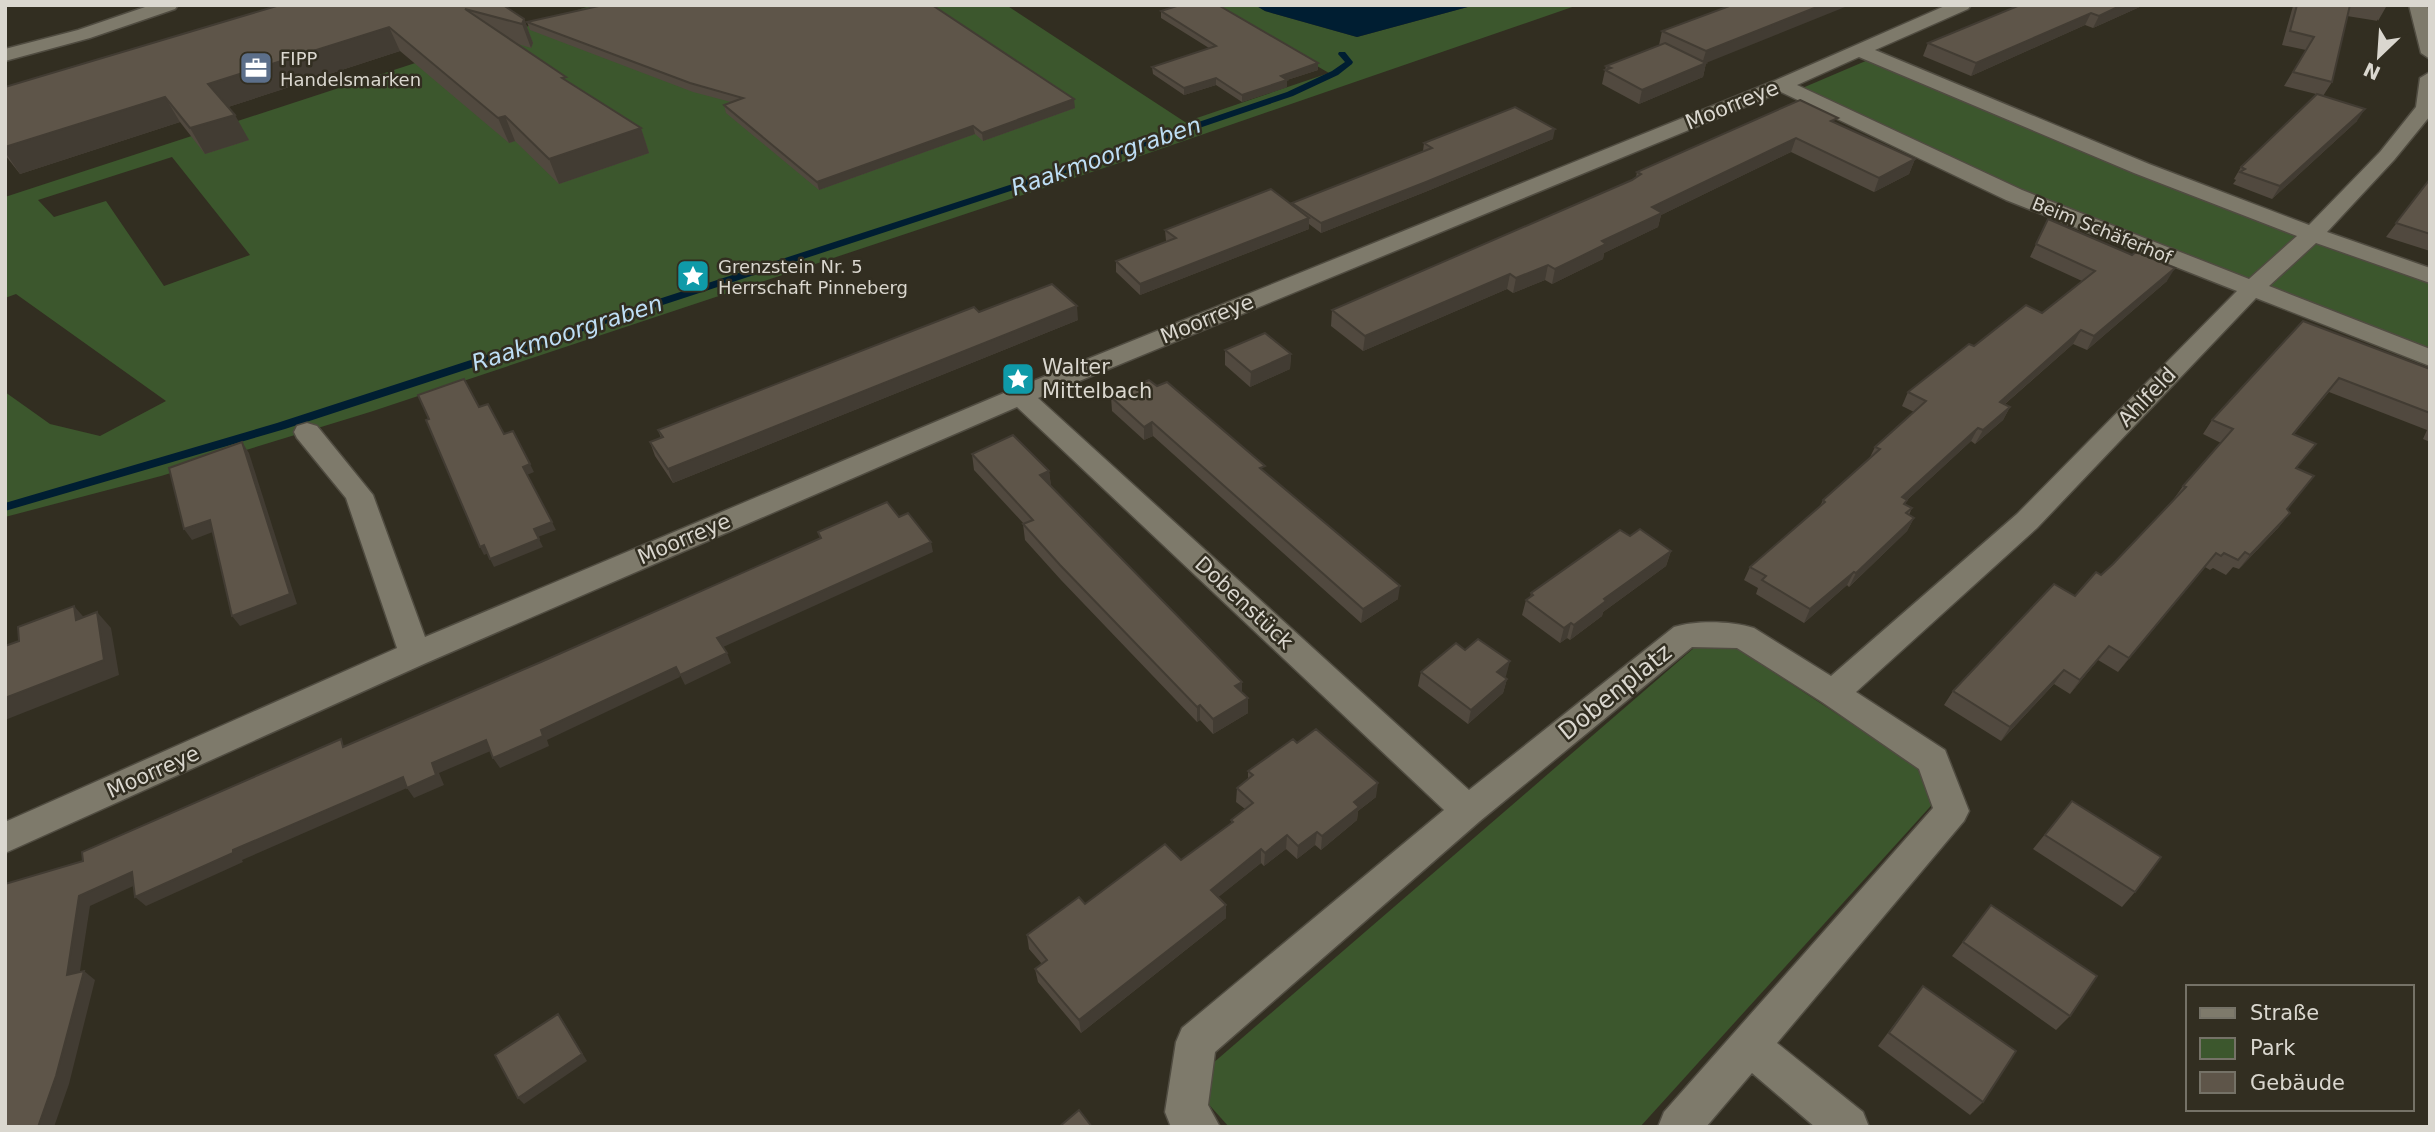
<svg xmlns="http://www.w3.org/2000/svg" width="2435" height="1132" font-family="'DejaVu Sans',sans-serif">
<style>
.green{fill:#3c572d;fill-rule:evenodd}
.water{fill:#001e32}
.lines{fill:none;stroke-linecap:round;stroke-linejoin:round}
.stream{fill:#001e32;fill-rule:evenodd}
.minor-casing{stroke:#504c41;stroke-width:3}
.minor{fill:#7e7a6b;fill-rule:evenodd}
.wall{fill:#51493f}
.shaded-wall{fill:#423c33}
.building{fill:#5e5549;stroke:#423c33;stroke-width:2}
.labels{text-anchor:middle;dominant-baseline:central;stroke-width:5;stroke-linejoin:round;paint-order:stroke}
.far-poi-label{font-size:18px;fill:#dad7cf;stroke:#322e21;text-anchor:start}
.far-street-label{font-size:18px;fill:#dad7cf;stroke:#322e21}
.street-label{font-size:21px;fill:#dad7cf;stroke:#322e21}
.poi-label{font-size:21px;fill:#dad7cf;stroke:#322e21;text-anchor:start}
.water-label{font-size:23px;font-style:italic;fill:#bedef5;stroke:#322e21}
.near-street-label{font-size:24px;fill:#dad7cf;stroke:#322e21}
</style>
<rect width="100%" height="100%" fill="#322e21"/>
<g class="green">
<path d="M593 5H1006L1185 122 1329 73 1212 5H1255L1265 11 1357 37 1475 5H1578L1149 153 370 412 161 476 5 517V392L50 424 100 436 166 401 16 294 5 298V197ZM172 157 250 255 164 286 106 201 54 217 38 200Z"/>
<path d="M1868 60 2120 166 2430 281V352L1997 180 1800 89Z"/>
<path d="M1702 641 1729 643 1930 775 1938 798 1640 1127H1229L1204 1099 1205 1070Z"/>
</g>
<path class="water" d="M1255 5H1475L1357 37 1265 11Z"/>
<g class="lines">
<path class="stream" d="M1339 52H1345L1353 62 1352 64 1338 75 1293 96 1102 161 285 429 5 511V503L277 423 1096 157 1287 92 1332 71 1345 62 1338 54Z"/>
<defs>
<g id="minor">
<path d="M151 5H178L175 9 90 38 5 61V49L78 30Z"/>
<path d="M1947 5H1971L1968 9 1875 50 2149 164 2309 225 2380 152 2416 107 2420 78 2430 72V116L2394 160 2327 232 2430 268V283L2316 243 2269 286 2430 349V366L2256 298 2037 528 1856 692 1945 750 1969 811 1964 821 1777 1043 1863 1112 1869 1127H1815L1752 1073 1706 1127H1658L1664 1112 1933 808 1919 769 1822 702 1737 648 1692 647 1480 821 1215 1052 1208 1105 1220 1127H1171L1165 1112 1176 1042 1182 1028 1444 810 1017 407 426 663 5 853V822L397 648 346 498 297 438 294 432 297 426 307 423 317 426 373 495 425 637 1011 390 1774 81ZM1859 57 2134 173 2297 236 2249 279 2022 190 1797 85ZM1781 92 2006 200 2237 291 2017 514 1831 676 1754 628C1732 621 1696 620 1674 627L1469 790 1038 398Z"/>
<path d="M2409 5H2427L2430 16V59L2421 53Z"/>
</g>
</defs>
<use href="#minor" class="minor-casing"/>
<use href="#minor" class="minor"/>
</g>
<g class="wall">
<path d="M280 5H503L524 19 533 43 531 48 518 44 568 82 641 128 649 153 559 184 515 141 509 143 400 51 228 107 249 140 205 154 180 122 20 174 5 155V87Z"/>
<path d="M1732 5 1706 63 1703 77 1639 104 1602 84 1606 66 1659 45 1662 31Z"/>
<path d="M2020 5H2144L2093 28 2085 25 1971 76 1923 56 1928 43Z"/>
<path d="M2288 5H2386V7L2378 21 2347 16 2332 82 2323 96 2357 121 2272 199 2233 184 2236 180 2234 179 2241 167 2316 94 2284 86 2306 50 2282 45 2293 6Z"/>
<path d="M1161 11 1318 70 1287 80V87L1242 102 1216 85 1184 95 1153 74 1152 67 1209 48 1161 18Z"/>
<path d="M527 22 1075 108 983 141 975 134 819 190 726 113 724 105 731 102 693 92 530 30Z"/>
<path d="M1836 123 1915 159 1909 174 1874 192 1791 152 1661 215 1658 227 1604 253 1603 259 1552 284 1545 280 1513 293 1507 289 1363 351 1331 326 1332 310 1632 180 1636 177 1637 172Z"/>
<path d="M1553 139 1425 192 1321 233 1309 224V229L1140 295 1116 272V261L1167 242 1166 241 1165 230 1292 205V203L1423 151 1424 143Z"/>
<path d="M2430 179V251L2386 237Z"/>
<path d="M2048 219 2167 281 2087 350 2073 344 2005 404 2010 407 2003 420 1975 444 1971 441 1907 500 1905 504 1912 508 1909 515 1914 518 1907 531 1849 587 1847 585 1804 623 1756 594 1758 588 1744 580 1750 567 1820 506 1823 500 1869 459 1875 447 1914 412 1902 406 1908 392 1974 346 2042 313 2082 281 2030 257Z"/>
<path d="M979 312 1078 320 673 483 655 456 650 442 661 438 658 430Z"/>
<path d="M2303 321 2430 369V442L2423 439 2427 430 2329 392 2294 434 2297 468 2287 509 2290 513 2278 528 2239 569 2233 567 2226 575 2213 568 2210 570 2205 567 2118 672 2098 660 2070 694 2054 684 2001 741 1944 705 1953 691 2101 575 2113 564 2173 500 2183 486 2221 443 2203 434 2212 420Z"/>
<path d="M1225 350 1291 354 1290 369 1250 387 1225 365Z"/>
<path d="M1111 397 1264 471 1398 599 1361 623 1153 436 1144 440 1112 411Z"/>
<path d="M972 454 1049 471 1051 486 1242 682V692L1248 713 1213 734 1200 720 1197 722 1061 580 1025 540 1023 524H1024L974 470Z"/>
<path d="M1630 536 1671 551 1666 566 1603 612 1602 616 1570 640 1567 638 1560 643 1522 615 1526 600 1530 598 1531 593Z"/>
<path d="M1421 672 1506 676 1504 677 1507 679 1503 693 1468 724 1418 686Z"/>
<path d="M1297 743 1376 797 1358 811 1357 820 1321 850 1315 845 1297 859 1286 849 1264 866 1261 863 1218 897 1226 918 1081 1033 1038 982 1035 969 1042 964 1029 949 1027 935 1085 904 1181 860 1231 824V820L1245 809 1236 802 1237 788 1248 779V771Z"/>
<path d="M2072 801 2135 892 2122 907 2033 849Z"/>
<path d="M1991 905 2070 1016 2056 1030 1952 956Z"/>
<path d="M1923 986 1983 1102 1970 1115 1878 1046Z"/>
</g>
<g class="shaded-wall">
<path d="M1822 5H1850L1706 63 1703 77 1639 104 1642 90 1702 64 1706 51Z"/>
<path d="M2122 5H2144L2093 28 2099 16Z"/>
<path d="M2091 13 2085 25 1971 76 1976 63Z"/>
<path d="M524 19 533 43 531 48 522 24Z"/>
<path d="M389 27 400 51 222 109 208 84Z"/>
<path d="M1318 63V70L1287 80V87L1242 102V95L1281 76Z"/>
<path d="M1216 78V85L1184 95V88Z"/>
<path d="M165 97 180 122 20 174 5 152V147Z"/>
<path d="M1074 99 1075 108 983 141 982 133Z"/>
<path d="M2365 109 2357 121 2272 199 2280 186Z"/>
<path d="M235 115 249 140 205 154 190 128Z"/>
<path d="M505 116 515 141 509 143 498 118Z"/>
<path d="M973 126 975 134 819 190 817 182Z"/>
<path d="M641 128 649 153 559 184 549 159Z"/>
<path d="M1555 129 1553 139 1425 192 1321 233V223Z"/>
<path d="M1796 138 1791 152 1661 215 1658 227 1604 253 1603 259 1552 284 1555 269 1602 241 1652 207Z"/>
<path d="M1915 159 1909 174 1874 192 1879 178Z"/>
<path d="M1309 218V229L1140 295V284Z"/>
<path d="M1548 265 1545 280 1513 293 1516 278Z"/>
<path d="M2175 268 2167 281 2087 350 2094 336Z"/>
<path d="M1510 274 1507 289 1363 351 1365 336Z"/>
<path d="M1077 306 1078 320 673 483 668 469Z"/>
<path d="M2081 330 2073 344 1992 415 2000 402Z"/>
<path d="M1291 354 1290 369 1250 387 1251 372Z"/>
<path d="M2010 407 2003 420 1975 444 1983 430Z"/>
<path d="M1152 422 1153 436 1144 440V427Z"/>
<path d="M1978 428 1971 441 1895 511 1902 497Z"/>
<path d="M242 442 249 453 297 604 240 626 232 616Z"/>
<path d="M530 464 534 472 527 475 523 467Z"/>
<path d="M1049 471 1051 487 1040 475Z"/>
<path d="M2290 513 2278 528 2239 569 2250 555Z"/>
<path d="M1914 518 1907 531 1849 587 1856 573Z"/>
<path d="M210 520 218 530 192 540 184 529Z"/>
<path d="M552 522 556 530 538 537 534 529Z"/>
<path d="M539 539 543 547 494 567 490 559Z"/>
<path d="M931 542 933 552 721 648 717 638Z"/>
<path d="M484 545 489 553 484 555 480 547Z"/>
<path d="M1671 551 1666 566 1603 612 1602 616 1570 640 1574 625 1604 599Z"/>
<path d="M2216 553 2205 567 2118 672 2129 658Z"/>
<path d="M1854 572 1847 585 1804 623 1810 609Z"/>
<path d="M1400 586 1398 599 1361 623 1363 609Z"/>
<path d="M74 606 88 622 76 620Z"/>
<path d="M97 612 111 628 119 675 5 720V698Z"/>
<path d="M1571 623 1567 638 1560 643 1564 628Z"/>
<path d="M2109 646 2098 660 2070 694 2080 680Z"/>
<path d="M727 653 731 663 685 685 680 675Z"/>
<path d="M1510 661 1506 676 1494 686 1497 672Z"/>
<path d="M676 667 680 677 547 740 549 746 500 768 493 758 541 730Z"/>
<path d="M2064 670 2054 684 2001 741 2010 727Z"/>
<path d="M1507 679 1503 693 1468 724 1471 710Z"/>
<path d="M1242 682V697L1235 686Z"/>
<path d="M1248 698V713L1213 734V719Z"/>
<path d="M1200 705V720L1197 722V707Z"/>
<path d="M486 740 493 750 439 773 444 785 414 798 407 788 242 860 243 862 146 906 135 897 233 850 432 763Z"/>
<path d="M1378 783 1376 797 1358 811 1357 820 1321 850 1322 836 1354 802Z"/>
<path d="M1317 832 1315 845 1297 859 1298 846Z"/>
<path d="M1287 835 1286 849 1264 866 1265 853Z"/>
<path d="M1261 849V863L1211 903V890Z"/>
<path d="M132 872 142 882 90 906 78 984 67 975 79 896Z"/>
<path d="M1226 905V918L1081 1033 1079 1020Z"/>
<path d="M84 971 95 980 69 1084 54 1127H38Z"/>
<path d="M558 1014 563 1021 587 1061 524 1104 518 1098Z"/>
</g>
<g class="building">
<path d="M280 5H503L524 19 522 24 465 9 566 77 562 78 641 128 549 159 505 116 498 118 389 27 208 84 235 115 190 128 165 97 5 147V87Z"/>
<path d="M603 5H932L1074 99 982 133 973 126 817 182 724 105 743 98 690 83 527 22Z"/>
<path d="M1180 5H1218L1318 63 1281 76 1287 80 1242 95 1216 78 1184 88 1152 67 1216 46 1161 11Z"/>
<path d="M1732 5H1822L1706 51 1662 31Z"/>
<path d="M2020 5H2122L2099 16 2091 13 1976 63 1928 43Z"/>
<path d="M2297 5H2350L2332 82 2293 72 2314 37 2290 31Z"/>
<path d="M1665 43 1706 63 1642 90 1605 70 1611 68 1606 66Z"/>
<path d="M2317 94 2365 109 2280 186 2240 172 2245 169 2241 167Z"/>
<path d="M1800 100 1838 118 1831 121 1915 159 1879 178 1796 138 1652 207 1662 213 1602 241 1606 244 1555 269 1548 265 1516 278 1510 274 1365 336 1332 310 1632 180 1641 174 1637 172Z"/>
<path d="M1515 107 1555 129 1426 182 1321 223 1292 203 1432 148 1424 143Z"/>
<path d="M2430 179V234L2396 223Z"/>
<path d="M1271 189 1309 218 1140 284 1116 261 1176 238 1165 230Z"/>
<path d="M2048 219 2132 255 2136 252 2175 268 2094 336 2081 330 2000 402 2010 407 1983 430 1978 428 1902 497 1907 500 1904 504 1912 508 1906 513 1914 518 1856 573 1854 572 1810 609 1762 580 1766 576 1750 567 1825 502 1823 500 1880 449 1875 447 1926 401 1908 392 1969 344 1974 346 2026 305 2042 313 2095 271 2036 244Z"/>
<path d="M1052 284 1077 306 668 469 650 442 663 437 658 430 974 307 979 312Z"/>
<path d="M2303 321 2430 369V413L2339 378 2293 434 2316 444 2296 468 2314 476 2287 509 2290 513 2250 555 2245 552 2238 560 2224 553 2221 556 2216 553 2129 658 2109 646 2080 680 2064 670 2010 727 1953 691 2054 584 2075 596 2096 572 2101 575 2113 564 2186 487 2183 486 2233 429 2212 420Z"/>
<path d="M1265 333 1291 354 1251 372 1225 350Z"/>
<path d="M464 379 479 407 488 404 504 434 513 431 530 464 523 467 552 522 534 529 539 539 490 559 484 545 480 547 426 420 429 419 418 395Z"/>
<path d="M1149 380 1157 386 1167 382 1265 466 1260 468 1400 586 1363 609 1152 422 1144 427 1111 397Z"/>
<path d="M1013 435 1049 471 1040 475 1242 682 1235 686 1248 698 1213 719 1200 705 1197 707 1060 565 1023 524 1033 520 972 454Z"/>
<path d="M242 442 290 594 232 616 210 520 184 529 169 468Z"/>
<path d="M887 502 899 517 908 513 931 542 717 638 727 653 680 675 676 667 541 730 543 736 493 758 486 740 432 763 436 775 407 788 403 777 233 850V853L135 897 132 872 79 896 67 975 84 971 56 1076 38 1127H5V884L83 861 82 852 341 739 343 747 541 662 821 538 818 532Z"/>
<path d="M1640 529 1671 551 1604 599 1606 601 1574 625 1571 623 1564 628 1526 600 1533 595 1531 593 1620 530 1630 536Z"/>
<path d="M74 606 76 620 97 612 104 660 5 698V646L19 641 18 627Z"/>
<path d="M1478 639 1510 661 1497 672 1507 679 1471 710 1421 672 1456 643 1465 650Z"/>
<path d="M1316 729 1378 783 1354 802 1359 807 1322 836 1317 832 1298 846 1287 835 1265 853 1261 849 1211 890 1226 905 1079 1020 1035 969 1047 960 1027 935 1079 897 1085 904 1165 844 1181 860 1233 822 1231 820 1253 803 1237 788 1253 775 1248 771 1293 739 1297 743Z"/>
<path d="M2072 801 2161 857 2135 892 2045 835Z"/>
<path d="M1991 905 2097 976 2070 1016 1963 942Z"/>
<path d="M1923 986 2016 1051 1983 1102 1889 1033Z"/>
<path d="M558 1014 582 1054 518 1098 495 1055Z"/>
<path d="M1079 1110 1092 1127H1059Z"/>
</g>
<defs>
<symbol id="office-square" viewBox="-11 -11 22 22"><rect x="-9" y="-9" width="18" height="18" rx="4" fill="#5c6f8a" stroke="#322e21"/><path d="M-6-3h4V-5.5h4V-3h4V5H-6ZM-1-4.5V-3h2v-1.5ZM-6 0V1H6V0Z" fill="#fff"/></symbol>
<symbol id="sight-square" viewBox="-11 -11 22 22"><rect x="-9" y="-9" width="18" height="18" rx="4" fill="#0f9aa8" stroke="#322e21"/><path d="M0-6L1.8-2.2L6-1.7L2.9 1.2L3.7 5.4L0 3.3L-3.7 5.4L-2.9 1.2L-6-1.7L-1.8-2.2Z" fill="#fff"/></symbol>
</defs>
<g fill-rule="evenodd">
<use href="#office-square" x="237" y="49" width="38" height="38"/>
<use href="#sight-square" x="674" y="257" width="38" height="38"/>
<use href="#sight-square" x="999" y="360" width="38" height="38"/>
</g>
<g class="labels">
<g class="far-poi-label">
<text x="280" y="58">FIPP<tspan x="280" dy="21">Handelsmarken</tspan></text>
<text x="718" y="266">Grenzstein Nr. 5<tspan x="718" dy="21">Herrschaft Pinneberg</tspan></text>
</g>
<g class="far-street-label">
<text transform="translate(2102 230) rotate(22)">Beim Schäferhof</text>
</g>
<g class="street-label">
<text transform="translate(1732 105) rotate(-22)">Moorreye</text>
<text transform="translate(1207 319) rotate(-22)">Moorreye</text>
<text transform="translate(2147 397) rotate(-46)">Ahlfeld</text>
<text transform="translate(684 539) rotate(-23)">Moorreye</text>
<text transform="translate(1244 603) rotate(43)">Dobenstück</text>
<text transform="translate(153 772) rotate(-24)">Moorreye</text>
</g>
<g class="poi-label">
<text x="1042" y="367">Walter<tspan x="1042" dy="24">Mittelbach</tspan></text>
</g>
<g class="water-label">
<text transform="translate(1106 156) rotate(-19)">Raakmoorgraben</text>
<text transform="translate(567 333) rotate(-18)">Raakmoorgraben</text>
</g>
<g class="near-street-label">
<text transform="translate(1615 692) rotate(-39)">Dobenplatz</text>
</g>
</g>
<rect width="2435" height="1132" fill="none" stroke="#dad7cf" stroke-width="14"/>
<rect x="2186" y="985" width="228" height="126" fill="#322e21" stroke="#757267" stroke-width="2"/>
<rect x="2200" y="1008" width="35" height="10" fill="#7e7a6b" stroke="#757267" stroke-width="2"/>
<text x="2250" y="1020" font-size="21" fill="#dad7cf">Straße</text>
<rect x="2200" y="1038" width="35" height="21" fill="#3c572d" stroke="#757267" stroke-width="2"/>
<text x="2250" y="1055" font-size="21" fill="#dad7cf">Park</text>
<rect x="2200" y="1072" width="35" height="21" fill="#5e5549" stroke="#757267" stroke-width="2"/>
<text x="2250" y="1090" font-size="21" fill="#dad7cf">Gebäude</text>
<g transform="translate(2379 56) rotate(205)" stroke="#322e21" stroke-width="5" paint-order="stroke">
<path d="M0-5L12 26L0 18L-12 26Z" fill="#dad7cf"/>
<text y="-10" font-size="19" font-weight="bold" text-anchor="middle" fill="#dad7cf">N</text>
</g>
</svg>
